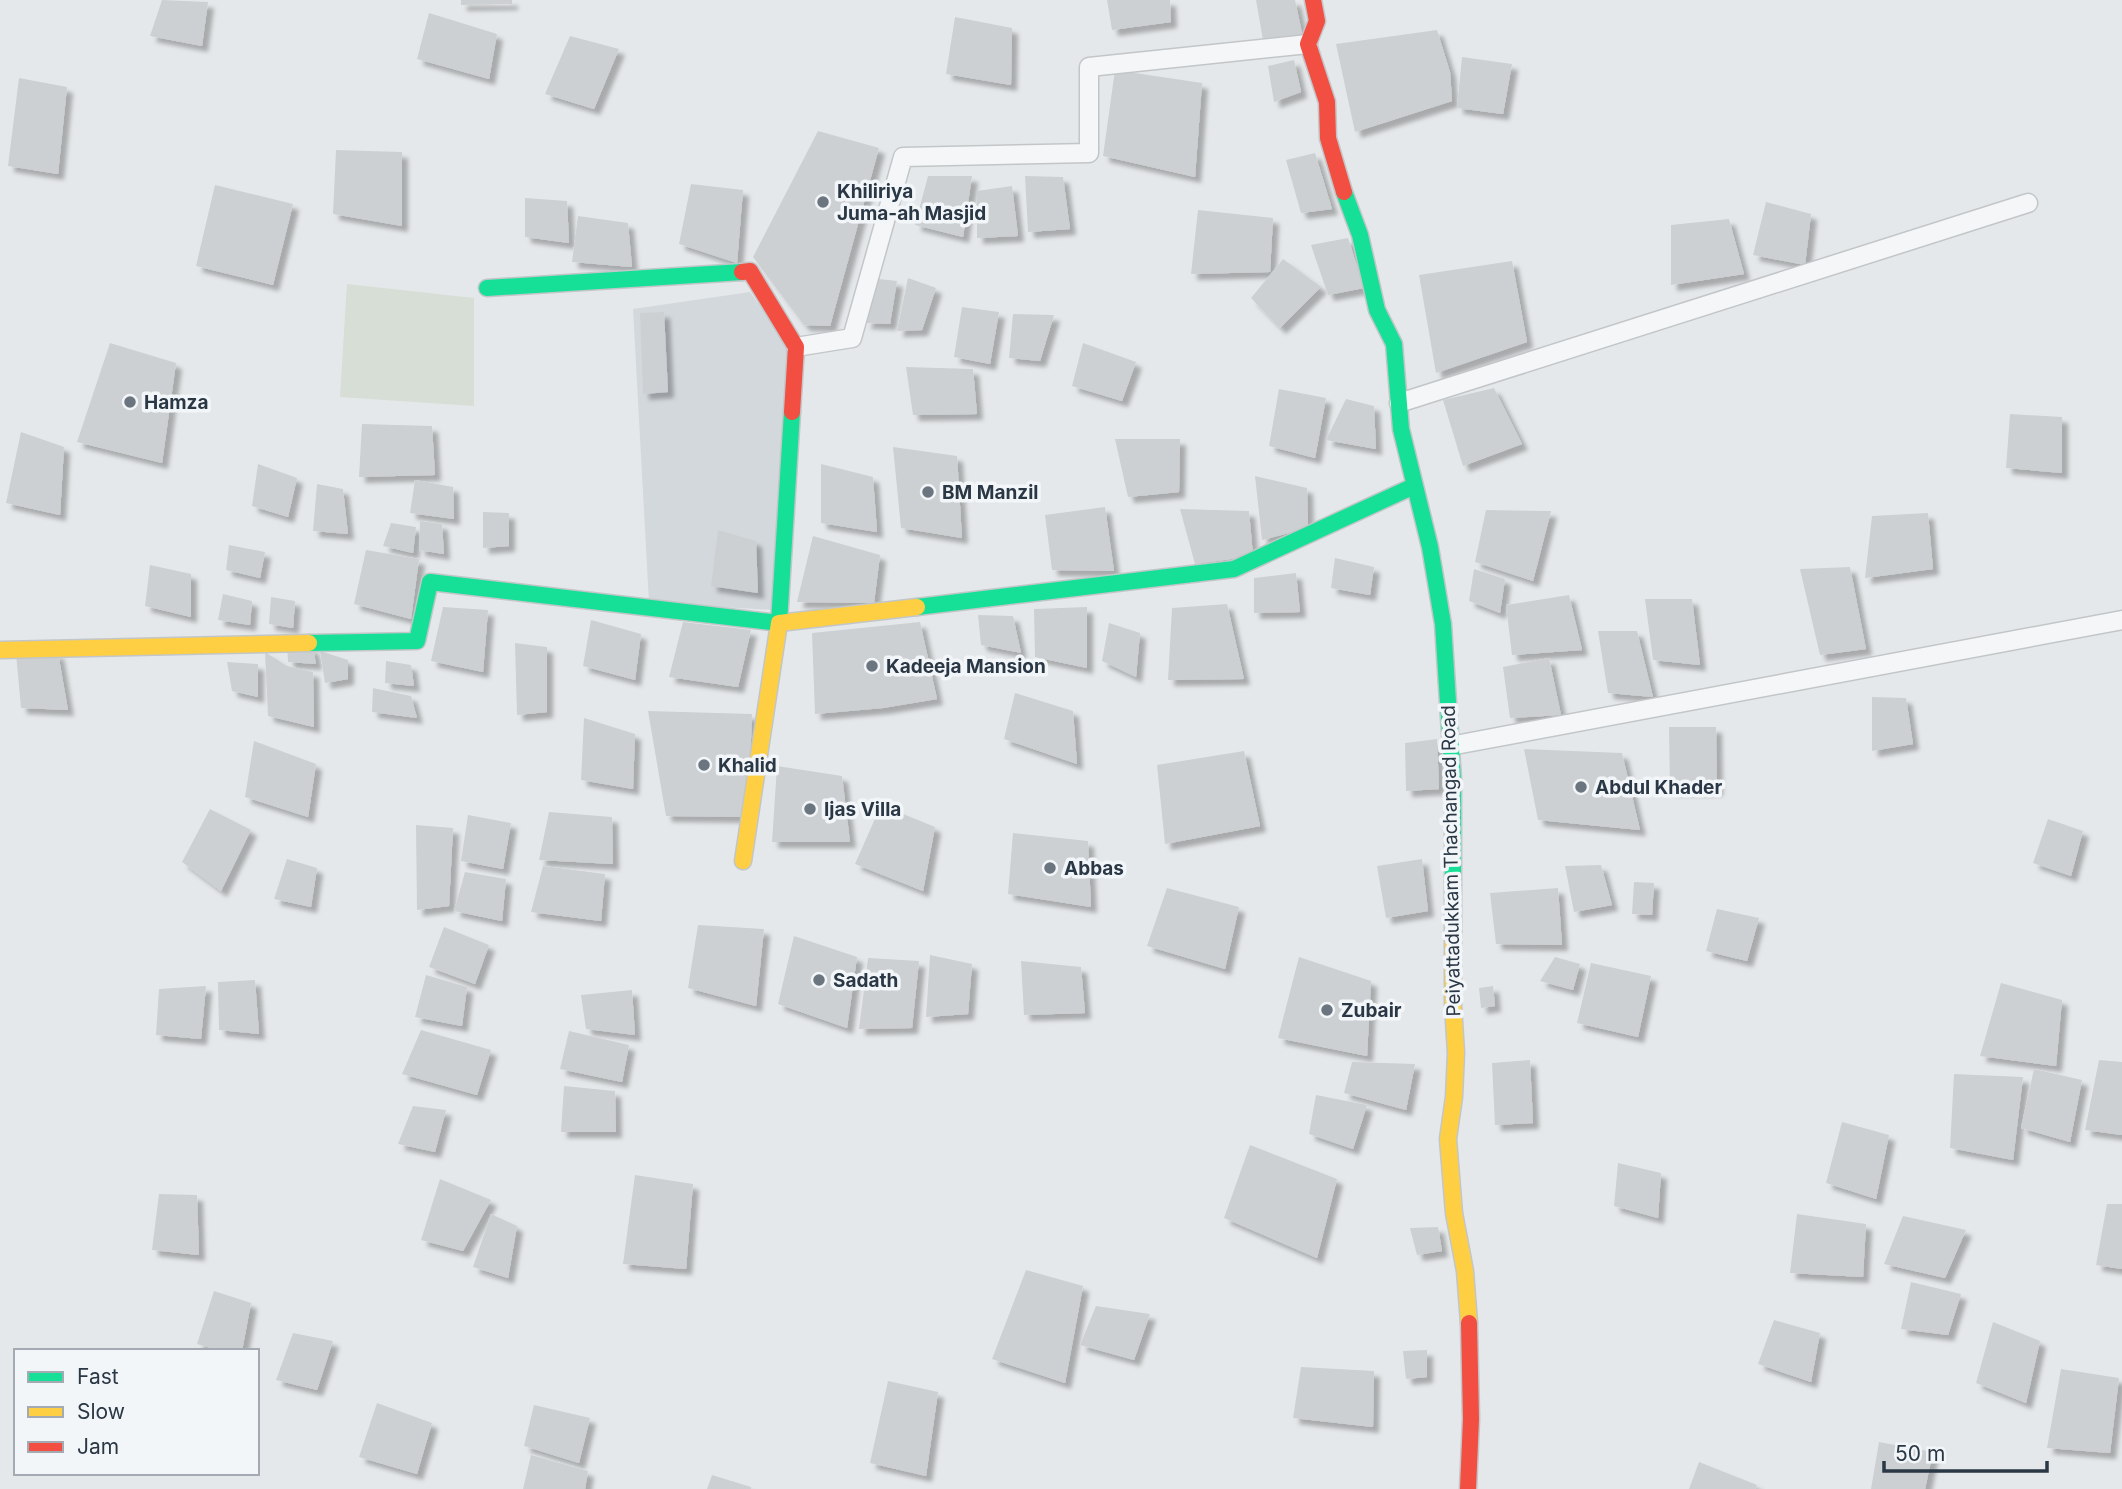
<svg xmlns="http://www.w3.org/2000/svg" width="2122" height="1489" font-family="Inter,sans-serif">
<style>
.built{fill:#d3d8dd}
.park{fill:#d7ded5}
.building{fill:#cdd0d3;filter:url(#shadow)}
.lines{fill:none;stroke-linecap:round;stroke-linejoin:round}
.street-casing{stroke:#c3c6c8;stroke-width:21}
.fast-casing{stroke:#c3c6c8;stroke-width:19}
.slow-casing{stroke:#c3c6c8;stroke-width:19}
.jam-casing{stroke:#c3c6c8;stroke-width:19}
.street{stroke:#f4f6f7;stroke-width:18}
.fast{stroke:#16e098;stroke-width:16}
.slow{stroke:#ffcf43;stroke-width:16}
.jam{stroke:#f24e42;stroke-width:16}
.poi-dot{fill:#6b757f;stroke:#f3f6f9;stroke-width:2.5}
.labels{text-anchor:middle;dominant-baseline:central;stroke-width:7;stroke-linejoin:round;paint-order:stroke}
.poi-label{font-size:19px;font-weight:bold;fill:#2a3745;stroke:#f3f6f9;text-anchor:start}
.street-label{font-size:19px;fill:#2a3745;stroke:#f3f6f9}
</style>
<defs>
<filter id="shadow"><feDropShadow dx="6" dy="6" stdDeviation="2" flood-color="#0004"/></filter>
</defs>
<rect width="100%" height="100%" fill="#e5e8ea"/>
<path class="built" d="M750 292 789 347 774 610 649 603 633 309Z"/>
<path class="park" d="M347 284 474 298V406L340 397Z"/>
<g class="building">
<path d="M162 0 208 2 202 46 150 36Z"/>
<path d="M461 0H512V4L461 5Z"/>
<path d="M1107 0H1170L1171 22 1112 30Z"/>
<path d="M1256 0H1295L1303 38 1263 40Z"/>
<path d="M429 13 497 34 489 79 417 59Z"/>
<path d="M955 17 1012 28 1011 85 946 74Z"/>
<path d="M1437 30 1450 72 1452 101 1355 132 1336 44Z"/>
<path d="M570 36 619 49 594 109 545 94Z"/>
<path d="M1462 57 1512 64 1503 114 1457 108Z"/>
<path d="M1294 60 1301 92 1274 102 1268 66Z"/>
<path d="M1115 70 1202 83 1195 177 1103 156Z"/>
<path d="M19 78 67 87 58 174 8 166Z"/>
<path d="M818 131 879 148 830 326 804 325 753 257Z"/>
<path d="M336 150 402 152V226L333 214Z"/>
<path d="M1315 153 1332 209 1301 213 1286 160Z"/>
<path d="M928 176H972L963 237 915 225Z"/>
<path d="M1025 176 1063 177 1070 229 1028 232Z"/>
<path d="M691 184 743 190 737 263 679 244Z"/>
<path d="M215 185 293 204 273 285 196 266Z"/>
<path d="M1012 186 1018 236 977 238V191Z"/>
<path d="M525 198 567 201 569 243 525 237Z"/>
<path d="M1766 202 1811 214 1805 265 1753 255Z"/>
<path d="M1198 210 1273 218 1270 272 1191 274Z"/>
<path d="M578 216 628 223 632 267 572 262Z"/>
<path d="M1729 219 1744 274 1671 285V225Z"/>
<path d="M1348 238 1364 288 1328 295 1311 245Z"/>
<path d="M1283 259 1321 287 1280 328 1251 298Z"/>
<path d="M1512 261 1527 342 1436 373 1419 275Z"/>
<path d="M908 278 936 288 922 330 897 331Z"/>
<path d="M879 279 897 281 890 324 865 323Z"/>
<path d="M962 307 999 312 990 364 954 357Z"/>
<path d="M664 312 668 392 643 394 640 313Z"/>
<path d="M1013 314 1054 315 1040 361 1009 358Z"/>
<path d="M110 343 176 363 162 463 77 442Z"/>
<path d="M1083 343 1136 362 1122 401 1072 386Z"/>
<path d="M906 367 973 369 977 414 913 415Z"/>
<path d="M1494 388 1522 444 1463 466 1443 400Z"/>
<path d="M1279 389 1326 398 1315 458 1269 446Z"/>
<path d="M1346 399 1374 406 1376 449 1326 440Z"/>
<path d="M2010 414 2062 417V473L2006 468Z"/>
<path d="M362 424 432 426 435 475 359 477Z"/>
<path d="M21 432 64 447 60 515 6 503Z"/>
<path d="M1115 439H1180L1179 492 1128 497Z"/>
<path d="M893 447 957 456 962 538 901 528Z"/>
<path d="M258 464 297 478 288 517 252 506Z"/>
<path d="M821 464 873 477 877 532 821 523Z"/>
<path d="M1255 476 1307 488 1308 528 1262 540Z"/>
<path d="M415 480 453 487 454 519 410 513Z"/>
<path d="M317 484 343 489 348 534 313 531Z"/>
<path d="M1105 507 1114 571 1052 570 1045 515Z"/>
<path d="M1180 509 1249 511 1253 556 1195 564Z"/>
<path d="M1486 510 1551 511 1533 581 1475 562Z"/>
<path d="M483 512 509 513V546L483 548Z"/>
<path d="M1928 513 1933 569 1865 578 1872 516Z"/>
<path d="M420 521 442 524 444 554 419 550Z"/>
<path d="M391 523 416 527 413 553 383 546Z"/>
<path d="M718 530 756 541 758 593 711 586Z"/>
<path d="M813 536 880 555 874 603 797 602Z"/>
<path d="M229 545 265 552 260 578 226 570Z"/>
<path d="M366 550 419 559 411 619 354 604Z"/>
<path d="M1335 558 1374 567 1370 595 1331 588Z"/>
<path d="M150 565 191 574V617L145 606Z"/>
<path d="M1850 567 1866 649 1820 655 1800 569Z"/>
<path d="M1474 569 1505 579 1500 613 1469 601Z"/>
<path d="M1296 573 1300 612 1254 613V578Z"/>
<path d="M223 594 252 601 250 625 218 620Z"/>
<path d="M1569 595 1582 650 1512 655 1506 605Z"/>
<path d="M271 597 295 601 293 628 269 624Z"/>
<path d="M1645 599H1692L1700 665 1653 660Z"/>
<path d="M1227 604 1244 679 1168 680 1172 608Z"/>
<path d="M443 607 488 610 483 672 431 661Z"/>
<path d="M1087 607V668L1035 657 1034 609Z"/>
<path d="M978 615 1013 616 1021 653 981 645Z"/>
<path d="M591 620 641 634 635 680 583 666Z"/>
<path d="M683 622 751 630 738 687 669 677Z"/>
<path d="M920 622 937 699 883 708 815 714 812 633Z"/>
<path d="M1109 623 1140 633 1136 677 1102 661Z"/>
<path d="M1598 631H1637L1653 697 1608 693Z"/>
<path d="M515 643 547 647V712L517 715Z"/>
<path d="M287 644 313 648 316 664 288 662Z"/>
<path d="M320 651 348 660V679L325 683Z"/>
<path d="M265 652 287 666 313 672 314 727 268 716Z"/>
<path d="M16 653H58L68 710 21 708Z"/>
<path d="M1549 658 1561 715 1510 718 1503 667Z"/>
<path d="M386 661 411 665 414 686 385 683Z"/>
<path d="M227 662 258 664V697L232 691Z"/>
<path d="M373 688 411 696 417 718 372 712Z"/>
<path d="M1015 693 1073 711 1077 764 1004 739Z"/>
<path d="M1872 697 1906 698 1913 744 1872 751Z"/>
<path d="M648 711 752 714 748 817 666 816Z"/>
<path d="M584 718 635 734 633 789 581 780Z"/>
<path d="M1669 727H1716L1717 790H1670Z"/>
<path d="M1437 739 1439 789 1406 791 1405 743Z"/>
<path d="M254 741 316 764 308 817 245 797Z"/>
<path d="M1524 749 1622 753 1640 830 1538 820Z"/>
<path d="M1244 751 1260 826 1165 844 1157 765Z"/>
<path d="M777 766 842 776 850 842H772Z"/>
<path d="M881 805 935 827 923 891 855 864Z"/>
<path d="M210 809 251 830 221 891 182 862Z"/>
<path d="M549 812 612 817 613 864 539 860Z"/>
<path d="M468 815 511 823 503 869 461 861Z"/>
<path d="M2048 819 2083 831 2071 876 2033 863Z"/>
<path d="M416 825 453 828 449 906 417 910Z"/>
<path d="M1013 833 1088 841 1091 907 1008 894Z"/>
<path d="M287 859 317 868 311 907 274 899Z"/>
<path d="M1422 859 1428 911 1386 918 1377 866Z"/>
<path d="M1601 865 1612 905 1574 912 1565 866Z"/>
<path d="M543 866 605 874 601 921 531 912Z"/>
<path d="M465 872 506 879 502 921 454 911Z"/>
<path d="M1634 882 1654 883 1652 915 1632 914Z"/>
<path d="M1167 888 1239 907 1225 969 1147 946Z"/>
<path d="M1558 888 1562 945 1496 944 1490 893Z"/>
<path d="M1717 909 1759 918 1747 961 1706 951Z"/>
<path d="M698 925 764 929 756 1006 688 988Z"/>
<path d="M444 927 489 945 475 984 429 967Z"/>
<path d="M794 936 857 957 847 1028 778 1004Z"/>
<path d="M930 955 972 964 968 1014 926 1017Z"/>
<path d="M1299 957 1371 981 1367 1056 1278 1038Z"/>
<path d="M1555 957 1580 964 1573 990 1540 981Z"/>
<path d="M868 958 919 961 912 1028 859 1029Z"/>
<path d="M1021 961 1081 967 1085 1013 1024 1015Z"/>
<path d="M1591 963 1651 976 1638 1037 1577 1023Z"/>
<path d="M426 975 467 987 462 1026 415 1017Z"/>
<path d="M255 980 259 1034 219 1030 218 982Z"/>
<path d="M2001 983 2062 1000 2056 1066 1980 1056Z"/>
<path d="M206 986 201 1039 156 1035 159 989Z"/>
<path d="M1493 986 1495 1006 1481 1008 1479 988Z"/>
<path d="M632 990 635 1035 586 1029 581 995Z"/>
<path d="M421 1030 491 1050 477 1095 402 1074Z"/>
<path d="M569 1031 629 1045 622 1082 560 1069Z"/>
<path d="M1530 1060 1533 1123 1495 1125 1492 1063Z"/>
<path d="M2099 1060 2122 1062V1135L2085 1130Z"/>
<path d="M1352 1062 1415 1064 1406 1110 1344 1093Z"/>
<path d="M2034 1069 2082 1080 2070 1142 2021 1128Z"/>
<path d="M1954 1074 2023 1077 2013 1160 1950 1148Z"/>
<path d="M564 1086 615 1091 616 1132H561Z"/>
<path d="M1316 1095 1367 1105 1353 1149 1309 1134Z"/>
<path d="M413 1106 446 1110 435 1152 398 1144Z"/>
<path d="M1842 1122 1889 1135 1876 1199 1826 1183Z"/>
<path d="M1250 1145 1337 1179 1317 1258 1224 1218Z"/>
<path d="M1618 1163 1661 1173 1658 1218 1614 1206Z"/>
<path d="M635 1175 693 1184 686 1269 623 1264Z"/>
<path d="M440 1179 491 1200 463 1251 421 1240Z"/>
<path d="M159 1194 197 1195 199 1255 152 1250Z"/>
<path d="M2107 1204H2122V1269L2096 1265Z"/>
<path d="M491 1214 517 1226 508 1278 473 1267Z"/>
<path d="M1797 1214 1866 1224 1863 1277 1790 1273Z"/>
<path d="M1903 1216 1966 1230 1945 1278 1884 1264Z"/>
<path d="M1438 1227 1442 1251 1417 1255 1410 1228Z"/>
<path d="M1026 1270 1083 1286 1065 1383 992 1359Z"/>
<path d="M1911 1282 1961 1294 1948 1335 1901 1329Z"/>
<path d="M214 1291 251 1303 242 1351H221L197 1344Z"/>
<path d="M1096 1306 1150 1314 1134 1360 1080 1345Z"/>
<path d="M1774 1320 1820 1333 1811 1382 1758 1364Z"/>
<path d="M1993 1322 2040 1341 2026 1403 1976 1383Z"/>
<path d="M293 1333 333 1341 317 1390 276 1380Z"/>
<path d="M1427 1350V1377L1406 1379 1403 1351Z"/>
<path d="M1301 1367 1374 1371 1373 1427 1293 1418Z"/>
<path d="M2061 1369 2119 1378 2110 1453 2047 1448Z"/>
<path d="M888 1381 938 1392 926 1476 870 1463Z"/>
<path d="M377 1403 432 1423 417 1474 359 1457Z"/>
<path d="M534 1405 590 1418 579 1463 524 1446Z"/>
<path d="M1879 1442 1933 1452 1925 1489H1871Z"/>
<path d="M531 1455 588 1471 585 1489H523Z"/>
<path d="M1699 1462 1757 1485 1755 1489H1689Z"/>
<path d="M712 1475 751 1487V1489H707Z"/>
</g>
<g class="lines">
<defs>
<g id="street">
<path d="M796 347 852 338 903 157 1089 153V67L1308 44"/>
<path d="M1399 403 2028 203"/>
<path d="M1450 746 2122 620"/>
</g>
<g id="fast">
<path d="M1344 192 1360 235 1377 310 1394 344 1401 429 1430 547 1443 624 1453 780V931"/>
<path d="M487 288 742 272"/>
<path d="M917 607 1234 569 1414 486"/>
<path d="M309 643 417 641 430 582 779 623 792 412"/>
</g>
<g id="slow">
<path d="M0 650 309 643"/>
<path d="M743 861 779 623 917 607"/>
<path d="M1453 931V1005L1456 1053 1454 1097 1448 1139 1454 1213 1465 1271 1469 1323"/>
</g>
<g id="jam">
<path d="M1313 0 1317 21 1308 44 1327 102 1328 138 1344 192"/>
<path d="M742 272 750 271 796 347 792 412"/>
<path d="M1468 1489 1471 1419 1469 1323"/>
</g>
</defs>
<use href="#street" class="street-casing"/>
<use href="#fast" class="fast-casing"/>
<use href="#slow" class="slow-casing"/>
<use href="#jam" class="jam-casing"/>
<use href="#street" class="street"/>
<use href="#fast" class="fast"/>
<use href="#slow" class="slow"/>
<use href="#jam" class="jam"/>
</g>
<g class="poi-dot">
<circle cx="823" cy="202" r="7"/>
<circle cx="130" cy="402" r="7"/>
<circle cx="928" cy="492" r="7"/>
<circle cx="872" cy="666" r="7"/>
<circle cx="704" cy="765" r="7"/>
<circle cx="1581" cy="787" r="7"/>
<circle cx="810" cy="809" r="7"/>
<circle cx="1050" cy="868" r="7"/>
<circle cx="819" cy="980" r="7"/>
<circle cx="1327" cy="1010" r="7"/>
</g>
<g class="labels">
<g class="poi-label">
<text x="837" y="191">Khiliriya<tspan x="837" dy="22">Juma-ah Masjid</tspan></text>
<text x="144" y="402">Hamza</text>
<text x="942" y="492">BM Manzil</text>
<text x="886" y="666">Kadeeja Mansion</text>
<text x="718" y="765">Khalid</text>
<text x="1595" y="787">Abdul Khader</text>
<text x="824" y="809">Ijas Villa</text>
<text x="1064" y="868">Abbas</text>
<text x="833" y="980">Sadath</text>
<text x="1341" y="1010">Zubair</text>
</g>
<g class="street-label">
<text transform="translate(1451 861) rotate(-91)">Peiyattadukkam Thachangad Road</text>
</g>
</g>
<rect x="14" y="1349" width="245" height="126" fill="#f3f6f9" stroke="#a3aab1" stroke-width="2"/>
<rect x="28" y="1372" width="35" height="10" fill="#16e098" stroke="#a3aab1" stroke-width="2"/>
<text x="77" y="1384" font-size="21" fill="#2a3745">Fast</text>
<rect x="28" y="1407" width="35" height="10" fill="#ffcf43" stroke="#a3aab1" stroke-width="2"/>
<text x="77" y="1419" font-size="21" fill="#2a3745">Slow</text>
<rect x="28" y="1442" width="35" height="10" fill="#f24e42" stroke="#a3aab1" stroke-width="2"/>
<text x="77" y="1454" font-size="21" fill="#2a3745">Jam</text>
<path d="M1884 1461v10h163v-10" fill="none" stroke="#2a3745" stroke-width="3.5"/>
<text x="1895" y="1461" font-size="21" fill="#2a3745" stroke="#f3f6f9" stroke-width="5" paint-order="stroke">50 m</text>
</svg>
